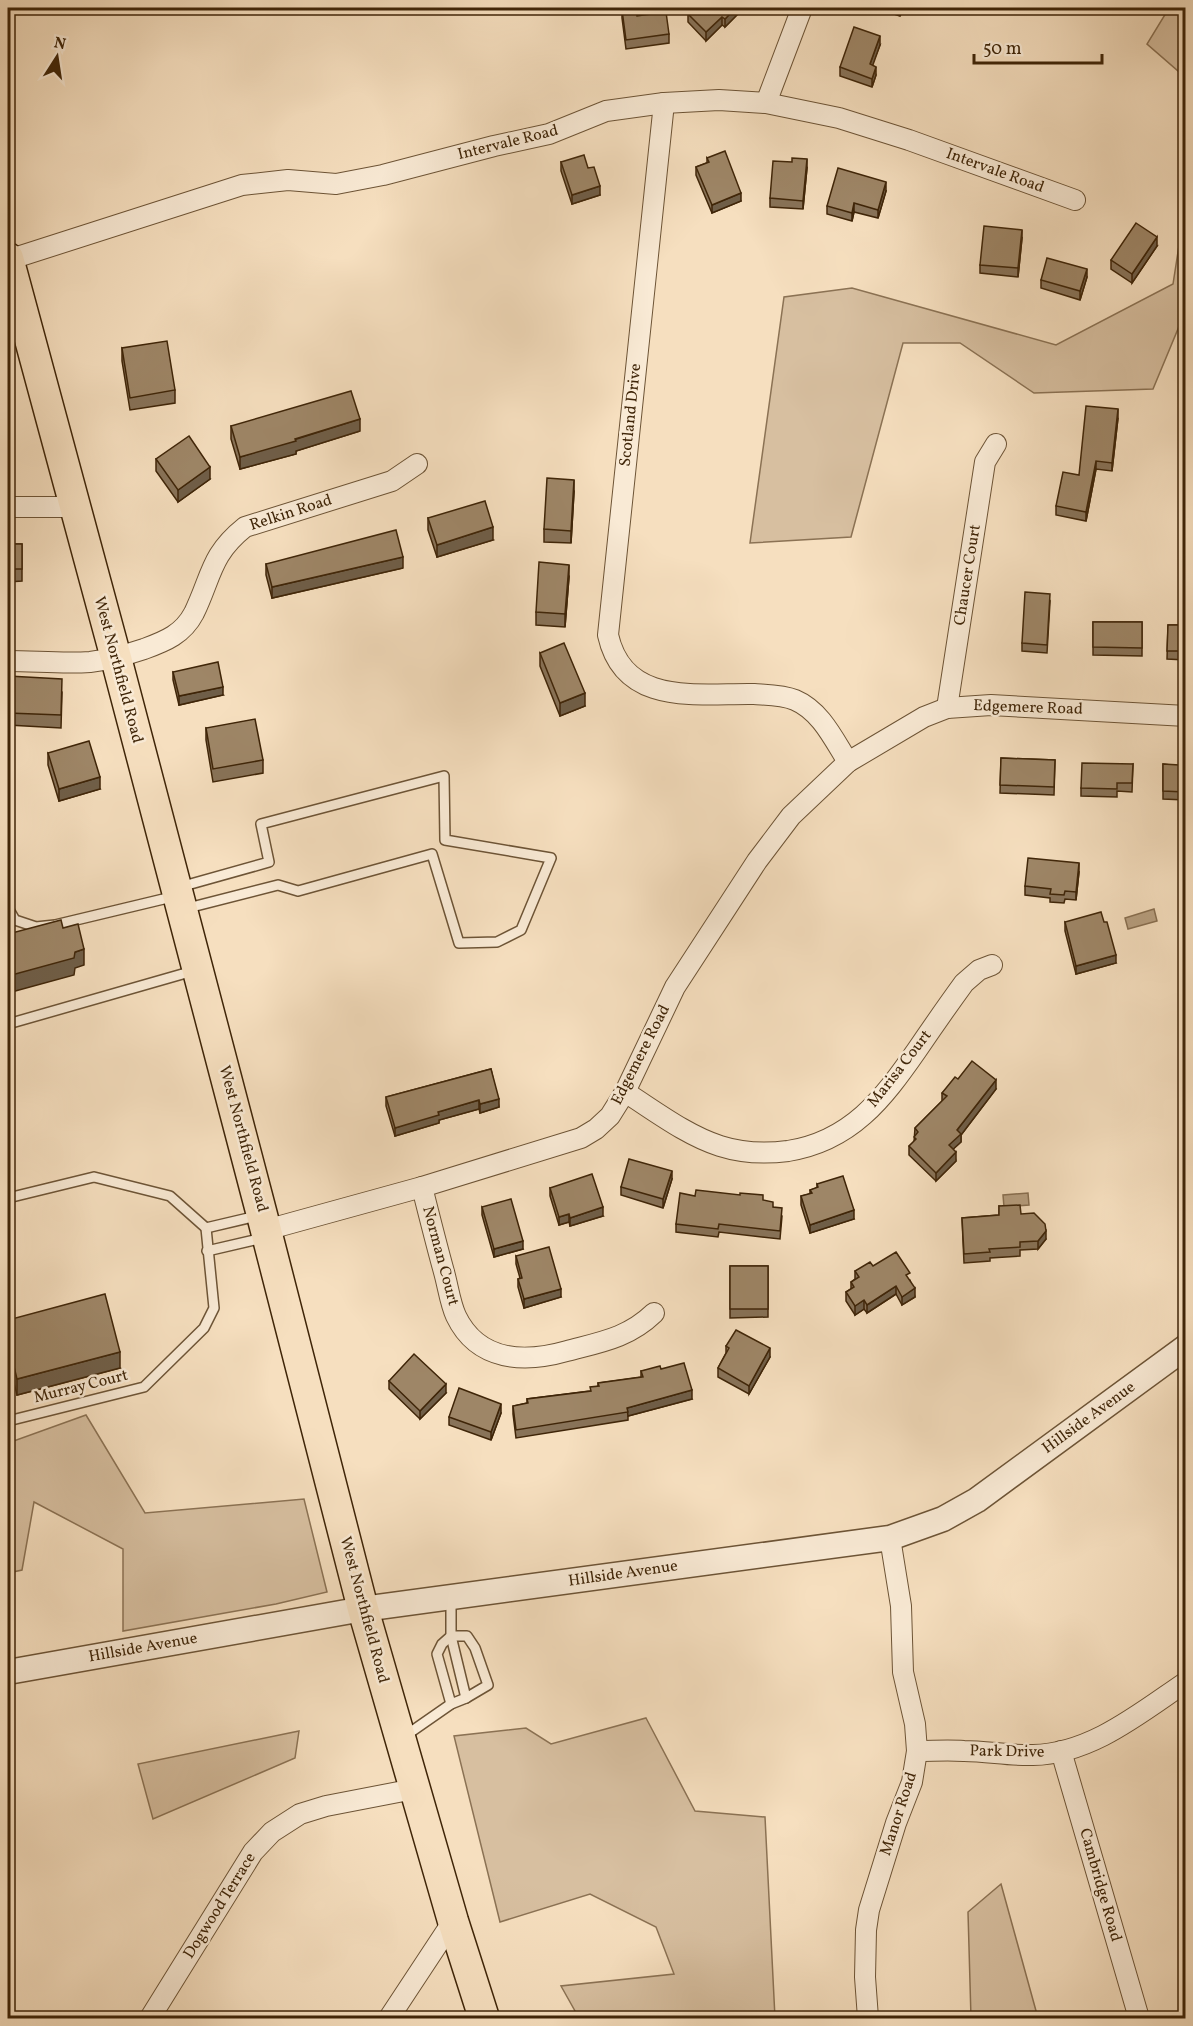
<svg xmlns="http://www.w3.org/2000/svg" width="1193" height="2026" font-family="Vollkorn,serif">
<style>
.green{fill:#d7bfa0;stroke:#8b7254;stroke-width:1.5}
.water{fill:#b8a081;stroke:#886f51;stroke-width:1.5}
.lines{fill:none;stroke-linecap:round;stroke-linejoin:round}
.service-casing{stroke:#6d5436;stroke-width:12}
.minor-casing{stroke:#6d5436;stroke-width:22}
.tertiary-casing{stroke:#6d5436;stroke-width:27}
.primary-casing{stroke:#3f2508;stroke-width:33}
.service{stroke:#f9ead5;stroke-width:9}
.minor{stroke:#f9ead5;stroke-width:20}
.tertiary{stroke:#f9ead5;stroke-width:24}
.primary{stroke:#f6dfbf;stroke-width:30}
.wall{fill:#887359;stroke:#3f2508;stroke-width:1.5}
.shaded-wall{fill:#6f5e48;stroke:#3f2508;stroke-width:1.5}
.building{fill:#9e8667;stroke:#3f2508;stroke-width:1.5}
.labels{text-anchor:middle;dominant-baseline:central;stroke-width:5;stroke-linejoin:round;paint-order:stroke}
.street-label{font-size:16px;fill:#3f2508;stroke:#f9ead5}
</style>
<rect width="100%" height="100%" fill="#f6dfbf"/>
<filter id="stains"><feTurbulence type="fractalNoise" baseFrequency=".00333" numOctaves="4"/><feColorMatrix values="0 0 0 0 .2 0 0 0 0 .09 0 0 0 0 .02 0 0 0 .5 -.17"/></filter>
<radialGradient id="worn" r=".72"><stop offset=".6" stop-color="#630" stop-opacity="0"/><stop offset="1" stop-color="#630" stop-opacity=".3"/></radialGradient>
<g class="green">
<path d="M1169 8H1185V77L1147 44Z"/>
<path d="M1185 207V312L1153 389 1034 393 960 343H903L851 537 750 543 784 297 852 288 1056 345 1173 284Z"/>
<path d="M86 1415 145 1513 304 1499 327 1592 276 1604 123 1631V1549L34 1502 22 1570 8 1573V1443Z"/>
<path d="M646 1718 695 1811 765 1817 775 2018H579L561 1986 674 1974 656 1927 590 1894 500 1922 454 1736 526 1728 551 1744Z"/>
<path d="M299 1731 295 1758 153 1819 138 1764Z"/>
<path d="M1001 1884 1038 2018H971L968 1912Z"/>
</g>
<g class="water">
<path d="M1154 909 1157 921 1128 929 1125 918Z"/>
<path d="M1028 1193 1029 1205 1004 1207 1003 1195Z"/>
</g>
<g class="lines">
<defs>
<g id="service">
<path d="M180 887 269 862 261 824 444 776 445 840 551 858 521 930 497 942 459 943 432 854 298 891 278 885 184 909"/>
<path d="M8 908 15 920 36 927 55 925 176 896"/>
<path d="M8 1024 193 971"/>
<path d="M8 1198 94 1177 170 1196 206 1228"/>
<path d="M206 1228 257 1216"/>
<path d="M207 1251 263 1238"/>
<path d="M8 1421 144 1387 204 1328 214 1308 206 1228"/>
<path d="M451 1704 437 1654 442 1644 451 1636H467L475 1648 488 1685 466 1698"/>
<path d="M405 1736 451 1704 466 1698 451 1636V1599"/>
</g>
<g id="minor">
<path d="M664 103 608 635C624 707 697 693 754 694 767 695 783 695 795 700 821 711 834 740 848 762"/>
<path d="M766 103 802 8"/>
<path d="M8 260 242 185 288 180 336 184 383 175 494 146 549 134 606 111 664 103 719 100 766 103 839 118 909 140 1075 200"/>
<path d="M8 507H74"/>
<path d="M8 661C35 661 63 664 90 662 109 660 126 655 144 649 166 641 183 634 194 613 212 576 210 555 245 527L392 481 417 464"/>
<path d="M947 708 985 462 996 444"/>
<path d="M625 1092C655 1111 686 1135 720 1146 742 1153 765 1154 788 1151 851 1141 883 1099 917 1050 932 1028 948 1005 964 983L979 970 992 965"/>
<path d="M422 1187C429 1215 436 1243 444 1272 448 1286 450 1303 456 1316 478 1362 525 1363 567 1351 601 1342 628 1338 654 1313"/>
<path d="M266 1230 422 1187 581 1138 596 1129 610 1116 625 1092 675 987 757 861 791 816 848 762 924 717 947 708 991 705 1186 716"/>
<path d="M917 1751C933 1751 948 1750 964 1751 987 1751 1010 1756 1033 1755 1091 1754 1140 1713 1186 1682"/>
<path d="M1061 1751 1139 2018"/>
<path d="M150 2018 253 1852 272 1832 300 1814 326 1806 414 1789"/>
<path d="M389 2018 453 1921"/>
<path d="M868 2018 865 1977 866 1930 869 1910 896 1823 912 1782 917 1751 915 1724 903 1672 901 1606 890 1538"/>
</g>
<path id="tertiary" d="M8 1672 363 1609 890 1538 943 1519 977 1500 1186 1347"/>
<path id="primary" d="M8 258 116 658 262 1215 363 1609 453 1921 484 2018"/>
</defs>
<use href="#service" class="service-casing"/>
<use href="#minor" class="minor-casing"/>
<use href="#tertiary" class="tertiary-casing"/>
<use href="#primary" class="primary-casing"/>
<use href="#service" class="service"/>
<use href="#minor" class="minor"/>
<use href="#tertiary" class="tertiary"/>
<use href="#primary" class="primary"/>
</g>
<g class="wall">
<path d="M695 8H738L737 15 725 27 722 25 706 41 688 22V14Z"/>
<path d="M876 8H904L900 16Z"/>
<path d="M622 10 637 16 669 34V43L626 49 622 18Z"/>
<path d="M880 45 872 65 876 75 872 87 840 76V67Z"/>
<path d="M707 158 741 201 712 213 696 175V167L707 163Z"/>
<path d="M561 162 588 168 600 195 572 204 561 171Z"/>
<path d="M807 168 803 209 770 207V198Z"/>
<path d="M886 191 878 218 854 212 852 221 827 214V206Z"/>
<path d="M1022 238 1018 277 980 273V265Z"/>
<path d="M1157 246 1132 283 1111 269V260Z"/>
<path d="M1087 277 1080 300 1041 288V280Z"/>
<path d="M122 348 175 390V403L130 410 122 361Z"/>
<path d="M1118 418 1112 471 1096 469 1086 521 1056 515V506L1079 475Z"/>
<path d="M231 426 360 431 296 451V454L240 469 231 439Z"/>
<path d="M156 459 210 479 178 502 156 471Z"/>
<path d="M574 492 571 543 544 542V529Z"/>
<path d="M428 518 493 540 437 557 428 530Z"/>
<path d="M8 544H22V581L8 582Z"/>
<path d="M266 564 403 568 272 598 266 575Z"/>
<path d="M569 577 565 627 536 625V612Z"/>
<path d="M1050 602 1047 653 1022 651V643Z"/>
<path d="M1093 622H1142V656L1093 655Z"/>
<path d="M1168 625H1185V660L1167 659Z"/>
<path d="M540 653 585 706 560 716 540 666Z"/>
<path d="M173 672 223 695 179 705 173 680Z"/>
<path d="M8 676 62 692 61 728 8 725Z"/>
<path d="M206 728 263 760V773L213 782 206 740Z"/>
<path d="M48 753 100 789 59 801 48 765Z"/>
<path d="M1001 758 1055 760 1054 795 1000 793Z"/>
<path d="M1133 764 1132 792 1117 791V797L1081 796V788Z"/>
<path d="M1163 764 1185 767V800L1163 799Z"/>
<path d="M1079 872 1076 900 1065 899 1064 903 1050 902V898L1025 895V886Z"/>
<path d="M1065 922 1116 963 1076 974 1065 931Z"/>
<path d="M491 1069 499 1107 480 1113 479 1109 439 1120V1123L395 1136 386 1106V1097Z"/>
<path d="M958 1079 996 1089 961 1135V1142L953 1149 956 1161 936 1181 909 1155V1146L914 1142 915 1128 942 1101V1093Z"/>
<path d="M672 1179 663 1208 621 1195V1187Z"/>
<path d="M817 1184 854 1219 810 1233 801 1205V1196L810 1194V1190L817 1188Z"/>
<path d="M550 1188 603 1216 570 1226 569 1222 559 1225 550 1196Z"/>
<path d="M695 1196 763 1201 773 1207 782 1216 780 1239 719 1232 718 1237 676 1232V1224Z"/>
<path d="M999 1206 1021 1214 1046 1239 1038 1249 1020 1250V1256L990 1258V1261L964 1263 962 1218 999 1215Z"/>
<path d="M482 1207 523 1249 494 1257 482 1215Z"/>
<path d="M516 1256 561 1297 524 1308 518 1287V1279L520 1278 516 1264Z"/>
<path d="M730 1266H768V1317L730 1318Z"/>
<path d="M873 1266 910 1280 915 1297 902 1305 896 1294 867 1313 864 1309 855 1315 846 1301V1292L851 1289V1282L855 1279V1271Z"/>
<path d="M8 1320 120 1368 17 1395 8 1359Z"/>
<path d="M726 1346 770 1357 749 1394 718 1377V1368L726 1353Z"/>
<path d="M661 1369 692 1399 628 1416V1420L516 1438 513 1414V1406L527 1403V1399L590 1391 598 1386V1383L641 1377V1371Z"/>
<path d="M389 1381 446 1393 420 1419 389 1389Z"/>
<path d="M501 1413 491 1440 449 1425V1417Z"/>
</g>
<g class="shaded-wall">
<path d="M734 8H738L737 15 725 27V19Z"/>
<path d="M900 8H904L900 16Z"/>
<path d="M722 17V25L706 41V32Z"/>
<path d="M880 36V45L870 73V64Z"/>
<path d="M876 67V75L872 87V79Z"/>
<path d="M807 159V168L803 209V201Z"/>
<path d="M886 182V191L878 218V210Z"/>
<path d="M600 186V195L572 204V195Z"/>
<path d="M741 193V201L712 213V205Z"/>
<path d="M854 203V212L852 221V213Z"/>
<path d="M1022 230V238L1018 277V268Z"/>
<path d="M1157 237V246L1132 283V274Z"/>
<path d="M1087 269V277L1080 300V291Z"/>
<path d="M1118 409V418L1112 471V463Z"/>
<path d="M360 419V431L296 451V454L240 469V457Z"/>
<path d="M1096 461V469L1086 521V512Z"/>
<path d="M210 467V479L178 502V490Z"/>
<path d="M574 480V492L571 543V531Z"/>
<path d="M493 527V540L437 557V545Z"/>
<path d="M403 557V568L272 598V587Z"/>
<path d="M569 565V577L565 627V614Z"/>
<path d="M223 687V695L179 705V696Z"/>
<path d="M585 693V706L560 716V703Z"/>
<path d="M100 777V789L59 801V789Z"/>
<path d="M1079 863V872L1076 900V892Z"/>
<path d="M84 949V965L75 968 74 975 8 993V976Z"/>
<path d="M1116 955V963L1076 974V966Z"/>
<path d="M996 1080V1089L961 1135V1142L949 1153V1145L957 1130Z"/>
<path d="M499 1099V1107L480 1113V1104Z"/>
<path d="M479 1100V1109L439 1120V1123L395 1136V1128L438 1112Z"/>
<path d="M956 1152V1161L936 1181V1173Z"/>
<path d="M672 1171V1179L663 1208V1199Z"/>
<path d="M603 1207V1216L570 1226V1218Z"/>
<path d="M854 1210V1219L810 1233V1225Z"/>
<path d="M569 1214V1222L559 1225V1217Z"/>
<path d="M1046 1231V1239L1038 1249V1241Z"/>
<path d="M523 1241V1249L494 1257V1249Z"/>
<path d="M896 1286V1294L867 1313V1305Z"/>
<path d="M915 1288V1297L902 1305V1297Z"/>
<path d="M561 1289V1297L524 1308V1299Z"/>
<path d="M864 1300V1309L855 1315V1306Z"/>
<path d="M770 1348V1357L749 1394V1386Z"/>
<path d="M120 1352V1368L17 1395V1379Z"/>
<path d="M446 1384V1393L420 1419V1411Z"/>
<path d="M692 1390V1399L628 1416 627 1408Z"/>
<path d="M501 1404V1413L491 1440V1432Z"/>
</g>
<g class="building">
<path d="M636 8 637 16 666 12 669 34 626 40 622 10Z"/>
<path d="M695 8H736L725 19 722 17 706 32 688 14Z"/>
<path d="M854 27 880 36 870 64 876 67 872 79 840 67Z"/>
<path d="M725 151 741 193 712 205 696 167 709 162 707 158Z"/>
<path d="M584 155 588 168 594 167 600 186 572 195 561 162Z"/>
<path d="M792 158 807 159 803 201 770 198 773 161 792 162Z"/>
<path d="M838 168 886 182 878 210 854 203 852 213 827 206Z"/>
<path d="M1136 223 1157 237 1132 274 1111 260Z"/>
<path d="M984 226 1022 230 1018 268 980 265Z"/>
<path d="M1047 258 1087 269 1080 291 1041 280Z"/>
<path d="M167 341 175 390 130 398 122 348Z"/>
<path d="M351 391 360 419 295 439 296 441 240 457 231 426Z"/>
<path d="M1086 406 1118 409 1112 463 1096 461 1086 512 1056 506 1063 472 1079 475Z"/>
<path d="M189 436 210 467 178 490 156 459Z"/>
<path d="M547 478 574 480 571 531 544 529Z"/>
<path d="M485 501 493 527 437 545 428 518Z"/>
<path d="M396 530 403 557 272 587 266 564Z"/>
<rect x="8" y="544" width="14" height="25"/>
<path d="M539 562 569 565 565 614 536 612Z"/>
<path d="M1025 592 1050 594 1047 645 1022 643Z"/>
<path d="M1093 622H1142V648L1093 647Z"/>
<path d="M1168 625H1185V651H1167Z"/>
<path d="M564 643 585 693 560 703 540 653Z"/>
<path d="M218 662 223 687 179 696 173 672Z"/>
<path d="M8 676 62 679 61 715 8 713Z"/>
<path d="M255 719 263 760 213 769 206 728Z"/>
<path d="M89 741 100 777 59 789 48 753Z"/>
<path d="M1001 758 1055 760 1054 787 1000 785Z"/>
<path d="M1082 763 1133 764 1132 783H1117V789L1081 788Z"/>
<path d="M1163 764 1179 765V767H1185V792L1163 791Z"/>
<path d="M1028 858 1079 863 1076 892 1065 891 1064 895 1050 894 1051 889 1025 886Z"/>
<path d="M1101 912 1104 922H1107L1116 955 1076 966 1065 922Z"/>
<path d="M61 920 63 928 78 924 84 949 75 952 74 958 8 976V934Z"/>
<path d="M972 1061 996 1080 957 1130 961 1134 949 1145 956 1152 936 1173 909 1146 916 1139 914 1137 918 1132 915 1128 947 1096 942 1093 955 1077 958 1079Z"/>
<path d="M491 1069 499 1099 480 1104 479 1100 438 1112 439 1115 395 1128 386 1097Z"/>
<path d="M629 1159 672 1171 663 1199 621 1187Z"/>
<path d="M592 1174 603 1207 570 1218 569 1214 559 1217 550 1188Z"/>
<path d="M843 1176 854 1210 810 1225 801 1196 812 1193 810 1190 818 1187 817 1184Z"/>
<path d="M696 1190 740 1195V1193L763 1195V1200L773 1202V1207L782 1208 780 1231 719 1224 718 1229 676 1224 680 1193 695 1196Z"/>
<path d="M511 1199 523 1241 494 1249 482 1207Z"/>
<path d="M1020 1205 1021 1214 1034 1213 1045 1224 1046 1231 1038 1241 1020 1242V1247L989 1249 990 1252 964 1254 962 1218 999 1215V1206Z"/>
<path d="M549 1247 561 1289 524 1299 518 1279 522 1278 516 1256Z"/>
<path d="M896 1252 910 1273 906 1275 915 1288 902 1297 896 1286 867 1305 864 1300 855 1306 846 1292 854 1287 851 1282 859 1277 855 1271 870 1262 873 1266Z"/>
<rect x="730" y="1266" width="38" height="43"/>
<path d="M105 1294 120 1352 17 1379 8 1342V1320Z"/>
<path d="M736 1330 770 1348 749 1386 718 1368 729 1348 726 1346Z"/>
<path d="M414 1354 446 1384 420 1411 389 1381Z"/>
<path d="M684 1363 692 1390 627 1408 628 1412 516 1430 513 1406 528 1403 527 1399 591 1391 590 1387 599 1386 598 1383 643 1377 641 1371 660 1366 661 1369Z"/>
<path d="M459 1388 501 1404 491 1432 449 1417Z"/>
</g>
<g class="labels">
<g class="street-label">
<text transform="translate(508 143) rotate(-14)">Intervale Road</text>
<text transform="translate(995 171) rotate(20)">Intervale Road</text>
<text transform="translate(631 415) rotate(-84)">Scotland Drive</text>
<text transform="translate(291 513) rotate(-18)">Relkin Road</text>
<text transform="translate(968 575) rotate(-81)">Chaucer Court</text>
<text transform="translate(118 670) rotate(75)">West Northfield Road</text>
<text transform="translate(1028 708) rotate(2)">Edgemere Road</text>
<text transform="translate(641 1055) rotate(-63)">Edgemere Road</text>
<text transform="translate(900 1069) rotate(-52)">Marisa Court</text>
<text transform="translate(243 1139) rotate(75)">West Northfield Road</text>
<text transform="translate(440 1256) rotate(75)">Norman Court</text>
<text transform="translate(81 1387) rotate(-14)">Murray Court</text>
<text transform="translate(1089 1418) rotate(-36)">Hillside Avenue</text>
<text transform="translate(623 1574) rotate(-8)">Hillside Avenue</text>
<text transform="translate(364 1610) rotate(75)">West Northfield Road</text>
<text transform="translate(143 1648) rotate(-10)">Hillside Avenue</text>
<text transform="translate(1007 1752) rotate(1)">Park Drive</text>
<text transform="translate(899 1814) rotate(-72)">Manor Road</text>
<text transform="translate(1100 1885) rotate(74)">Cambridge Road</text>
<text transform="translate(220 1906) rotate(-58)">Dogwood Terrace</text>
</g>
</g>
<rect width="1193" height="2026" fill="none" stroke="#f6dfbf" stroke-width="30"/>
<rect x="9" y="9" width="1175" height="2008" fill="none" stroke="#3f2508" stroke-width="3"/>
<rect x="15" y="15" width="1163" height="1996" fill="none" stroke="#3f2508" stroke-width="1.5"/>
<g transform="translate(57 57) rotate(12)" stroke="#f9ead5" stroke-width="4.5" paint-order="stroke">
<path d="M0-4.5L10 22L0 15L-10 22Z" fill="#3f2508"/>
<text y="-9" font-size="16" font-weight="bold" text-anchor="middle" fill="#3f2508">N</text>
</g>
<path d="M974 54v9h128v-9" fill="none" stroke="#3f2508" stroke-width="3"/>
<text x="983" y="54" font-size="18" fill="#3f2508" stroke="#f9ead5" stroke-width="4.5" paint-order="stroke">50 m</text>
<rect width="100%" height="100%" filter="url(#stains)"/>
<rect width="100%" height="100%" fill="url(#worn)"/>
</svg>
